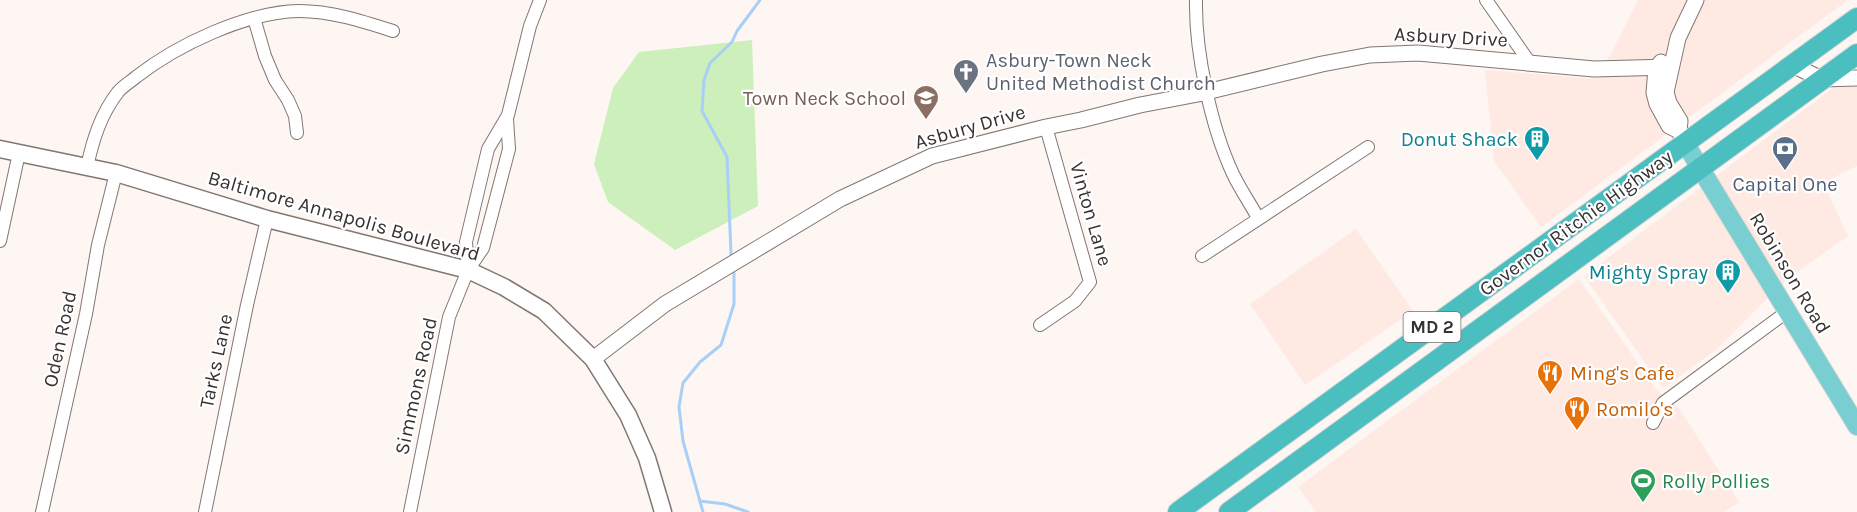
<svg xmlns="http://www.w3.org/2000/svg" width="1857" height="512" font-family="Karla,sans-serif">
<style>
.commercial{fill:#fee9e3}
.green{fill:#cdefbb}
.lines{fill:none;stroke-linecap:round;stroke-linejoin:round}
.stream{stroke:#aacff6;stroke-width:3}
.minor-casing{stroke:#807773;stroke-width:14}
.tertiary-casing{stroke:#807773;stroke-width:17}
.secondary-casing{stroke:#807773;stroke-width:19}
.primary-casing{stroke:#d7d6d6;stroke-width:20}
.trunk-casing{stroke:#d7d6d6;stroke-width:22}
.minor{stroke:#fff;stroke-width:12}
.tertiary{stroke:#fff;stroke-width:15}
.secondary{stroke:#fff;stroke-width:16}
.primary{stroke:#78ced0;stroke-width:18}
.trunk{stroke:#4bbec0;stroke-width:20}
.labels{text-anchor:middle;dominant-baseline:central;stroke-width:4.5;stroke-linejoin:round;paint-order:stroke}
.shield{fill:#fff;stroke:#72706f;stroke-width:1.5}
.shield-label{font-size:18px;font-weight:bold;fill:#363231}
.street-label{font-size:20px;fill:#363231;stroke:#fff}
.worship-label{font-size:20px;fill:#5b616d;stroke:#fff;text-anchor:start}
.education-label{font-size:20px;fill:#785e54;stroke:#fff;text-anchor:end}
.culture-label{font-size:20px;fill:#0d838f;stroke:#fff;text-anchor:end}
.service-label{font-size:20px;fill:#4e5e75;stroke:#fff}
.food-label{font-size:20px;fill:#c56008;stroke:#fff;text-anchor:start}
.leisure-label{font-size:20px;fill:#27864d;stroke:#fff;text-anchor:start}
</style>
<rect width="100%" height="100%" fill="#fef6f3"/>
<g class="commercial">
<path d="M1638 0H1848L1541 227 1494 161 1485 70 1598 79Z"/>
<path d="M1857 70V166L1823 183 1848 236 1787 279 1717 349 1663 388 1584 276Z"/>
<path d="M1356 229 1413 311 1305 385 1250 304Z"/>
<path d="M1579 279 1656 389 1679 408 1739 502 1724 512H1316L1298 487Z"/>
</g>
<path class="green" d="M752 40 758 206 675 250 608 202 594 164 613 88 639 52Z"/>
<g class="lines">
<g class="stream">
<path d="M731 254 727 157 702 111 704 80 710 63 732 42 737 31 760 0"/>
<path d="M700 501 725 504 748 512"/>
<path d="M703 512 683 441 679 407 683 383 700 362 721 345 734 304V273"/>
</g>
<defs>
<g id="minor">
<path d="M1196 0C1195 52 1211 127 1233 174 1240 189 1250 203 1258 218"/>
<path d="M1486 0 1530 63"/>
<path d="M254 18 265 56 275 80 288 100 295 116 297 133"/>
<path d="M87 167C93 139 101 114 118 92 123 86 130 82 136 77 177 45 246 12 299 11 331 11 362 21 393 31"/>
<path d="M0 241 19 153"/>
<path d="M1202 256 1368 147"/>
<path d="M468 270 466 242 488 149 508 115 530 26 540 0"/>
<path d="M1040 325 1075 301 1090 282 1046 127"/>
<path d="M1653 423 1663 403 1788 311"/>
<path d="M42 512 86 314 98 245 116 173"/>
<path d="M205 512 247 305 267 219"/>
<path d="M410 512 449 317 468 270 483 248 509 149 507 119"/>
</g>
<g id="tertiary">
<path d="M1661 62 1656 68 1654 93 1657 104 1669 126 1679 131"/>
<path d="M1792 65 1822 79 1857 78"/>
<path d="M1685 143 1679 131 1680 121 1669 103 1666 92 1678 38 1696 0"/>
<path d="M593 359 665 304 840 199 932 156 1046 127 1081 120 1140 105 1198 94 1322 64 1370 55 1418 53 1594 69 1671 67"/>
</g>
<path id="secondary" d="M0 149 116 173 267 219 468 270 504 287 544 311 593 359 628 415 647 458 663 512"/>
<path id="primary" d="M1685 143 1857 426"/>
<g id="trunk">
<path d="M1178 512 1857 18"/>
<path d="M1229 512 1857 54"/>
</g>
</defs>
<use href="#minor" class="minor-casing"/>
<use href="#tertiary" class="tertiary-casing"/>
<use href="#secondary" class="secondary-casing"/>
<use href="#primary" class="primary-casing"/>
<use href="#trunk" class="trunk-casing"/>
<use href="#minor" class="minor"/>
<use href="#tertiary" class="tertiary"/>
<use href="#secondary" class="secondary"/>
<use href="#primary" class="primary"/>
<use href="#trunk" class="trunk"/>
</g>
<defs>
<symbol id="church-pin" viewBox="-11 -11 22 30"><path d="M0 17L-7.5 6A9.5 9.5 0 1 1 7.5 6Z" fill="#6b7280" stroke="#fff"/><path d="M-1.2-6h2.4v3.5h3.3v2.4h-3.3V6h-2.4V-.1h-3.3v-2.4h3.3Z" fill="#fff"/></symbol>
<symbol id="school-pin" viewBox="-11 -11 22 30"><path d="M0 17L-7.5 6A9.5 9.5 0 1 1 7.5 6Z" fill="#8d6e63" stroke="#fff"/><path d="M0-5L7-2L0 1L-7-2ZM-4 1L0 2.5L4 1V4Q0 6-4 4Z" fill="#fff"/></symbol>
<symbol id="building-pin" viewBox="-11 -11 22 30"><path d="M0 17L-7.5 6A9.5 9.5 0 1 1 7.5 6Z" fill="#0f9aa8" stroke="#fff"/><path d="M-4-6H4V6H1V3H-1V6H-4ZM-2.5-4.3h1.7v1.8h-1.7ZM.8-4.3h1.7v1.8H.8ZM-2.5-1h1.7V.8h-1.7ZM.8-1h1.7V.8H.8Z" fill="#fff"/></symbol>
<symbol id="bank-pin" viewBox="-11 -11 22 30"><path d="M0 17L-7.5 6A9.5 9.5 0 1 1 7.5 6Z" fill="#5c6f8a" stroke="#fff"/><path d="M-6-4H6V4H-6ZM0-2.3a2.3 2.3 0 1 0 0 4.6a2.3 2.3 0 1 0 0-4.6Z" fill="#fff"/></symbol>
<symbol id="restaurant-pin" viewBox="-11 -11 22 30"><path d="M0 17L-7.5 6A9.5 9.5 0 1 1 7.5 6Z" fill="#e8710a" stroke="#fff"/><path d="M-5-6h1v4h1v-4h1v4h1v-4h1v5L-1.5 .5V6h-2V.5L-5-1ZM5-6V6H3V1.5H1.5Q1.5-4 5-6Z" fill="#fff"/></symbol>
<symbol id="stadium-pin" viewBox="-11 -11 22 30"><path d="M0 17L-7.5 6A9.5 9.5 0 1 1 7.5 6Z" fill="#2e9e5b" stroke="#fff"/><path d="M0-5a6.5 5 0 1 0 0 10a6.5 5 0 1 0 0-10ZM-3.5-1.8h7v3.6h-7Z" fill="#fff"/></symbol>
</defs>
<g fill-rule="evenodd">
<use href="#church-pin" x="951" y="57" width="30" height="40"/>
<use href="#school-pin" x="911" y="83" width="30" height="40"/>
<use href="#building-pin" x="1522" y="124" width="30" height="40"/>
<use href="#bank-pin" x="1770" y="134" width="30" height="40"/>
<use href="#building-pin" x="1713" y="257" width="30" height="40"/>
<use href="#restaurant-pin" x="1535" y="358" width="30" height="40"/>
<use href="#restaurant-pin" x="1562" y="394" width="30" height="40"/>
<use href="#stadium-pin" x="1628" y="466" width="30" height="40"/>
</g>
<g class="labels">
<rect class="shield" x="1403.5" y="312" width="57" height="30" rx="4.5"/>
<g class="shield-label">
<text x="1432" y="327">MD 2</text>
</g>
<g class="street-label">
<text transform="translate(1451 37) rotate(3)">Asbury Drive</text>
<text transform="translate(970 127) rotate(-16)">Asbury Drive</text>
<text transform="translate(1091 214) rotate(74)">Vinton Lane</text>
<text transform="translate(344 216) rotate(16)">Baltimore Annapolis Boulevard</text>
<text transform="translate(1576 223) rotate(-36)">Governor Ritchie Highway</text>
<text transform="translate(1790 273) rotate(59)">Robinson Road</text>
<text transform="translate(60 339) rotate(-78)">Oden Road</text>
<text transform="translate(216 361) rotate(-78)">Tarks Lane</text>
<text transform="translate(416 386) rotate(-78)">Simmons Road</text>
</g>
<g class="worship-label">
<text x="986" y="60">Asbury-Town Neck<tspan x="986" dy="23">United Methodist Church</tspan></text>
</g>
<g class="education-label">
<text x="906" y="98">Town Neck School</text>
</g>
<g class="culture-label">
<text x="1518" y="139">Donut Shack</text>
<text x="1708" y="272">Mighty Spray</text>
</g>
<g class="service-label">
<text x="1785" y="184">Capital One</text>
</g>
<g class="food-label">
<text x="1570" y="373">Ming's Cafe</text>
<text x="1596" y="409">Romilo's</text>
</g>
<g class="leisure-label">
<text x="1662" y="481">Rolly Pollies</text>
</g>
</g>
</svg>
